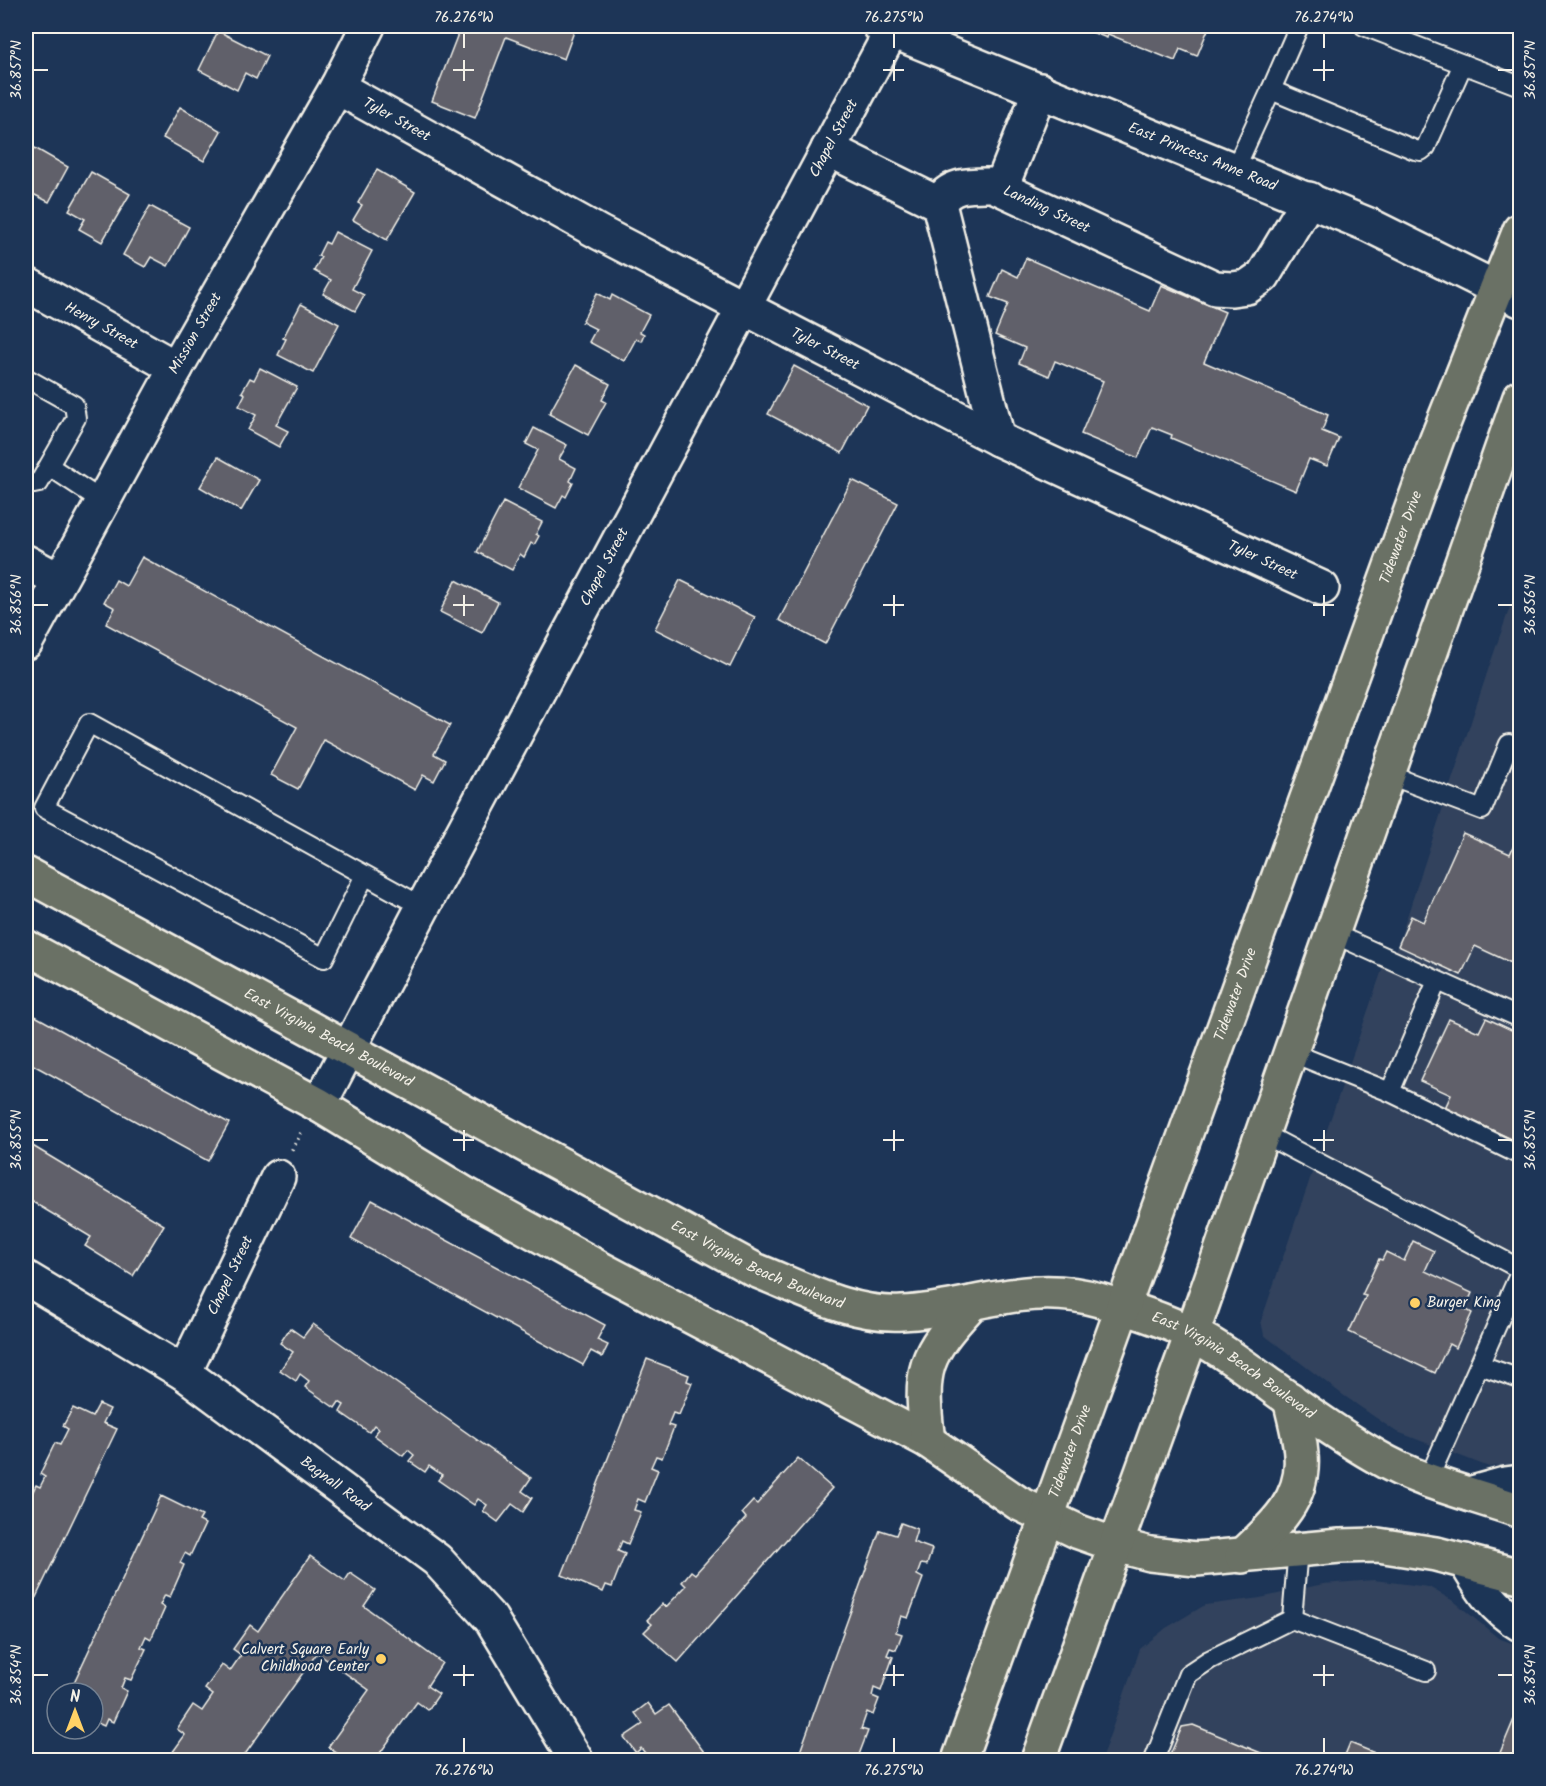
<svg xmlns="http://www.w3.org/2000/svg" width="1546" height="1786" font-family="Kalam,sans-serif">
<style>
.built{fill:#31425d}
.building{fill:#60606a;stroke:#f4f1e8;stroke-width:1.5}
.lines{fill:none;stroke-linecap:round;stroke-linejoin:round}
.lane-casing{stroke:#f4f1e8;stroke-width:22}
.street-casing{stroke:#f4f1e8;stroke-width:38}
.secondary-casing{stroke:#f4f1e8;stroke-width:38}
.primary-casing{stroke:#f4f1e8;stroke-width:38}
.highway-casing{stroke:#f4f1e8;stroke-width:38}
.path{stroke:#f4f1e8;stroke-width:4;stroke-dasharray:1.5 4.5;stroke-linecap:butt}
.lane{stroke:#1d3557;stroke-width:18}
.street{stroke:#1d3557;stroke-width:33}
.secondary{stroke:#1d3557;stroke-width:33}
.primary{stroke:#6b7165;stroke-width:33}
.highway{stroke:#6b7165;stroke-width:33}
.ticks{fill:none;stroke:#f4f1e8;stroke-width:2}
.poi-dot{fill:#ffd166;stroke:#1d3557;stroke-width:2}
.labels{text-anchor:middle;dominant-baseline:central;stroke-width:5;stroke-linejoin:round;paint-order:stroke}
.street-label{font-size:15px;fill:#f4f1e8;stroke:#1d3557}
.poi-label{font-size:15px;fill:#f4f1e8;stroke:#1d3557;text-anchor:start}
.neatline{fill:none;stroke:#f4f1e8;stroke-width:2}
.ticks-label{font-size:15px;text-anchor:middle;fill:#f4f1e8}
</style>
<rect width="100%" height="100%" fill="#1d3557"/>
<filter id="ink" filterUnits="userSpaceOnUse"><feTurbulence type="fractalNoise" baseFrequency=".0167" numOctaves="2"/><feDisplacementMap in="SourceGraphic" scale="12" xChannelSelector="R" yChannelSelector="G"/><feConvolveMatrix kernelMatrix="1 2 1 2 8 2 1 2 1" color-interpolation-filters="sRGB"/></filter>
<g filter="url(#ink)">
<g class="built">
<path d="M1520 578V1462L1489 1467 1395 1431 1343 1395 1264 1335 1261 1321 1384 964 1397 947 1490 664Z"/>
<path d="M1374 1580 1429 1587 1455 1602 1498 1638 1520 1646V1760H1101L1140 1649 1166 1628 1205 1605 1260 1598 1323 1584Z"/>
</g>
<g class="building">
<path d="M461 26H576L564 59 506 37 475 118 432 101Z"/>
<path d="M1076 26H1205L1209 27 1197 56 1180 49 1175 61 1108 34 1107 38Z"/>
<path d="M218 31 267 56 256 79 245 73 237 90 199 70Z"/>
<path d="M180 107 221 131 204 161 163 138Z"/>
<path d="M26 143 68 167 49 202 33 194 31 197 26 193Z"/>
<path d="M377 170 415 192 387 240 353 220 362 205 358 203Z"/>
<path d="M91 172 130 194 102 242 79 229 85 219 69 210Z"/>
<path d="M150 206 189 227 168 266 151 257 145 267 123 255Z"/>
<path d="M335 232 372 251 352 289 364 295 355 311 323 294 331 280 314 271 321 257 318 256 325 242 329 244Z"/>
<path d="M1026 258 1150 311 1161 285 1225 312 1204 362 1328 415 1322 431 1339 438 1327 466 1309 459 1296 491 1171 438 1172 435 1152 427 1138 458 1081 434 1103 381 1055 361 1049 376 1019 363 1025 348 995 335 1008 304 990 297 1002 269 1018 277Z"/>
<path d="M597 293 610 300 612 295 649 315 640 332 644 334 641 341 636 339 624 361 589 342 596 329 582 322Z"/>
<path d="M301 304 339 324 313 373 278 355 286 339 283 338Z"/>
<path d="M576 365 610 384 602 400 606 402 588 435 549 414Z"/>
<path d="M794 366 867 405 842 453 768 414Z"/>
<path d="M260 368 297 387 276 425 288 431 279 447 248 430 256 415 239 406 245 394 242 392 250 378 254 380Z"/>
<path d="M534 428 567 445 559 459 576 468 570 481 573 483 566 497 563 495 556 508 518 488 538 450 526 444Z"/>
<path d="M218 457 259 480 241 511 200 487Z"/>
<path d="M852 480 898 503 825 644 779 620Z"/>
<path d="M503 502 542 522 536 534 539 536 534 545 531 543 524 557 520 554 512 570 477 552Z"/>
<path d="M142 557 450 725 434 754 445 760 434 781 423 775 415 790 324 740 298 789 271 775 297 727 106 624 115 608 104 602 116 580 126 586Z"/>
<path d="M456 580 498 602 482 633 440 612Z"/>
<path d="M680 580 755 617 730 667 655 629Z"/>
<path d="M1520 832V967L1475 946 1461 975 1398 946 1411 916 1423 922 1463 833 1510 854Z"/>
<path d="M26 1011 229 1123 208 1161 26 1061Z"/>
<path d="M1486 1018 1520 1034V1143L1445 1108 1451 1095 1420 1081 1449 1019 1479 1032Z"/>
<path d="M26 1142 164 1225 133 1276 85 1246 91 1237 26 1198Z"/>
<path d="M372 1200 605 1325 597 1340 608 1345 602 1357 591 1351 583 1365 351 1239Z"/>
<path d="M1413 1241 1434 1251 1425 1271 1472 1293 1465 1309 1472 1313 1456 1348 1449 1344 1435 1373 1349 1332 1366 1296 1362 1295 1379 1259 1382 1260 1386 1252 1404 1261Z"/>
<path d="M313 1324 531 1478 522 1491 532 1498 523 1512 512 1504 498 1522 483 1511 487 1505 478 1499 474 1505 438 1480 442 1475 429 1466 425 1472 409 1461 414 1455 408 1450 403 1456 374 1435 379 1429 374 1425 369 1432 340 1412 344 1405 339 1402 335 1408 305 1387 309 1381 300 1374 296 1381 280 1370 293 1352 280 1343 290 1328 303 1337Z"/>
<path d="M647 1359 689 1375 687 1381 692 1383 679 1415 673 1413 668 1425 674 1427 662 1458 656 1456 651 1467 658 1470 645 1502 638 1499 634 1510 641 1512 628 1544 622 1541 618 1551 625 1554 612 1587 606 1585 603 1592 562 1575Z"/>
<path d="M99 1404 110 1409 103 1423 117 1429 26 1618V1506L36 1485 40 1487 45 1477 40 1474 55 1443 60 1445 68 1429 63 1426 73 1408 92 1417Z"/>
<path d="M798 1458 832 1488 678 1662 644 1632 652 1624 647 1620 662 1604 666 1607 686 1586 682 1582 691 1571 695 1574 746 1518 742 1513 753 1501 757 1504Z"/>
<path d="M161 1496 202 1516 199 1521 205 1524 190 1556 185 1553 180 1563 184 1565 170 1597 165 1595 160 1605 165 1608 151 1639 146 1636 141 1647 146 1649 131 1680 125 1678 121 1688 127 1691 113 1722 107 1719 104 1726 93 1721V1693H69Z"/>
<path d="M901 1523 917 1529 913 1542 932 1549 927 1565 921 1564 917 1575 923 1578 908 1618 901 1616 896 1632 902 1634 896 1650 890 1648 887 1655 893 1657 881 1691 874 1688 872 1696 879 1699 873 1715 867 1712 861 1729 868 1731 857 1760H797L880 1530 896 1535Z"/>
<path d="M310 1556 345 1581 350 1573 375 1590 364 1606 442 1663 427 1686 439 1694 428 1710 417 1702 375 1760H347L328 1747 369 1690 317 1653 241 1760H167L185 1735 177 1729 193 1705 202 1711 213 1695 205 1689 222 1665 230 1671 241 1655 233 1649 250 1625 258 1631Z"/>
<path d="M648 1703 656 1714 669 1705 710 1760H646L649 1758 641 1748 636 1753 624 1737 643 1724 635 1713Z"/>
<path d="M1520 1705V1760H1497Z"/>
<path d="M1193 1725 1278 1760H1168L1182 1727Z"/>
<path d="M1350 1743 1392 1760H1343Z"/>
</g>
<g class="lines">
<defs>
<g id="lane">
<path d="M1299 26 1271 90 1415 150 1421 151 1426 147 1463 64"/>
<path d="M1364 26 1520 86"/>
<path d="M1235 169 1271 90"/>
<path d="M26 378 74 405 76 418 39 483 34 484 26 482"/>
<path d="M49 466 102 501"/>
<path d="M1387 774 1482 810 1509 744"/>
<path d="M365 875 324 958 44 808 89 723 423 907"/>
<path d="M1332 933 1520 1018"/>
<path d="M1290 1052 1390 1092 1520 1155"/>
<path d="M1390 1092 1437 981"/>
<path d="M1262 1133 1520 1269"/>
<path d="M1480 1365 1520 1379"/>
<path d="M1428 1480 1520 1273"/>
<path d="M1292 1619 1426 1671"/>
<path d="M1292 1619 1298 1549"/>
<path d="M1154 1760 1188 1674 1209 1660 1292 1619"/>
</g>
<g id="street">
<path id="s1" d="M337 87 600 233 998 439 1322 588"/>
<path d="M828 149 939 204"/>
<path d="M1001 188 1040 90"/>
<path id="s2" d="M26 284 176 368"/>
<path id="s3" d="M998 439 939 204C949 183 973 185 993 185L1215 288 1232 289 1247 287 1263 276 1309 199"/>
<path d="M26 562 59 580"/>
<path id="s4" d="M26 642 176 368 337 87 368 26"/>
<path id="s5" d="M319 1105 423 907 892 30"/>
<path id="s6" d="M26 1278 184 1373 437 1560 491 1619 576 1760"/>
<path id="s7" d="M184 1373 278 1177"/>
<path d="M1469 1494 1505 1484 1520 1482"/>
<path d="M1465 1561C1481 1588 1493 1608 1520 1624"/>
</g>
<g id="secondary">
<path id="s8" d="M880 26 1369 225 1520 300"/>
</g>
<g id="primary">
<path id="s9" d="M26 874 755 1270C801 1288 851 1316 902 1313 970 1310 1028 1279 1099 1300 1130 1309 1163 1319 1192 1334 1220 1348 1246 1368 1271 1386 1305 1411 1340 1436 1377 1457 1421 1483 1473 1494 1520 1511"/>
<path d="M26 947 319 1105 465 1194 601 1269 928 1441 1018 1503 1079 1532 1116 1545 1150 1554 1196 1559 1340 1546 1378 1545 1436 1554 1520 1576"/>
<path d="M928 1441C919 1368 923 1356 972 1303"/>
<path d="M1242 1556C1273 1527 1305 1500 1301 1455 1300 1436 1294 1417 1290 1399"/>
</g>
<g id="highway">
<path id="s10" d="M959 1760 1437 439 1520 230"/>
<path d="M1038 1760 1192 1334 1520 397"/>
</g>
</defs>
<use href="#lane" class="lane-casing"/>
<use href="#street" class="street-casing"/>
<use href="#secondary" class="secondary-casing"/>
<use href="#primary" class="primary-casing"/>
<use href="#highway" class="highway-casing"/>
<path class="path" d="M292 1150 301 1133"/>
<use href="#lane" class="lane"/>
<use href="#street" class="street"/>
<use href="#secondary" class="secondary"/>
<use href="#primary" class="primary"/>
<use href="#highway" class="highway"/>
</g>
</g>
<path class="ticks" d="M464 33V48M894 33V48M1324 33V48M464 60V81M894 60V81M1324 60V81M33 70H48M453 70H474M883 70H904M1313 70H1334M1498 70H1513M464 595V616M894 595V616M1324 595V616M33 605H48M453 605H474M883 605H904M1313 605H1334M1498 605H1513M464 1130V1151M894 1130V1151M1324 1130V1151M33 1140H48M453 1140H474M883 1140H904M1313 1140H1334M1498 1140H1513M464 1665V1686M894 1665V1686M1324 1665V1686M33 1675H48M453 1675H474M883 1675H904M1313 1675H1334M1498 1675H1513M464 1738V1753M894 1738V1753M1324 1738V1753"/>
<g class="poi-dot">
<circle cx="1415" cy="1303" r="6"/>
<circle cx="381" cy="1659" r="6"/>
</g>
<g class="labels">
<g class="street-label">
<text stroke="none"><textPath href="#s1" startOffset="68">Tyler Street</textPath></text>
<text stroke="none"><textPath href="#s5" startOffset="1095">Chapel Street</textPath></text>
<text stroke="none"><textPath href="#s8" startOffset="348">East Princess Anne Road</textPath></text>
<text stroke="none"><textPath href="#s3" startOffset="362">Landing Street</textPath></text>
<text stroke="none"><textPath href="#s2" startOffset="86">Henry Street</textPath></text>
<text stroke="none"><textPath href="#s4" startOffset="352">Mission Street</textPath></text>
<text stroke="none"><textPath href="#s1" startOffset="554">Tyler Street</textPath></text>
<text stroke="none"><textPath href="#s10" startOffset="1300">Tidewater Drive</textPath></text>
<text stroke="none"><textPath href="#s1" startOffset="1040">Tyler Street</textPath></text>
<text stroke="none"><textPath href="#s5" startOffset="609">Chapel Street</textPath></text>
<text stroke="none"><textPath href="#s10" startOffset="814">Tidewater Drive</textPath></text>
<text stroke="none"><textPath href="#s9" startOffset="344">East Virginia Beach Boulevard</textPath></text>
<text stroke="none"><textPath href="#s9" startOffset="830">East Virginia Beach Boulevard</textPath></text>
<text stroke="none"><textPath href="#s7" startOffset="108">Chapel Street</textPath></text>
<text stroke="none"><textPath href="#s9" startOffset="1334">East Virginia Beach Boulevard</textPath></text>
<text stroke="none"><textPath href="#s10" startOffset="328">Tidewater Drive</textPath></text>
<text stroke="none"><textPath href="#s6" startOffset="372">Bagnall Road</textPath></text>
</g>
<g class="poi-label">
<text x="1427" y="1303">Burger King</text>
<text x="369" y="1650" text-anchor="end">Calvert Square Early<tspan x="369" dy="17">Childhood Center</tspan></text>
</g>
</g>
<rect width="1546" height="1786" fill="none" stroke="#1d3557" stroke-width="66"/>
<g transform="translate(75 1711)"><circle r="28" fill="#1d3557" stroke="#738091" stroke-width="1.5"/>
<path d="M0-4.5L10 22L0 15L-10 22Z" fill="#ffd166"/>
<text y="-9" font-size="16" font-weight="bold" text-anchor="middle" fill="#f4f1e8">N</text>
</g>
<rect x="33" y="33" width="1480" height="1720" class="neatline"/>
<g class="ticks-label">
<text x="464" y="22">76.276°W</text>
<text x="894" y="22">76.275°W</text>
<text x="1324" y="22">76.274°W</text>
<text transform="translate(16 70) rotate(-90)" y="5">36.857°N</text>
<text transform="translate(1530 70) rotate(-90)" y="5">36.857°N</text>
<text transform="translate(16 605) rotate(-90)" y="5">36.856°N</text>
<text transform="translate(1530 605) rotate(-90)" y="5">36.856°N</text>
<text transform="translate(16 1140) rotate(-90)" y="5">36.855°N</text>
<text transform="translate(1530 1140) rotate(-90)" y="5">36.855°N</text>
<text transform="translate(16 1675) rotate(-90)" y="5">36.854°N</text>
<text transform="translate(1530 1675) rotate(-90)" y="5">36.854°N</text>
<text x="464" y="1775">76.276°W</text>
<text x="894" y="1775">76.275°W</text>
<text x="1324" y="1775">76.274°W</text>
</g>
</svg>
